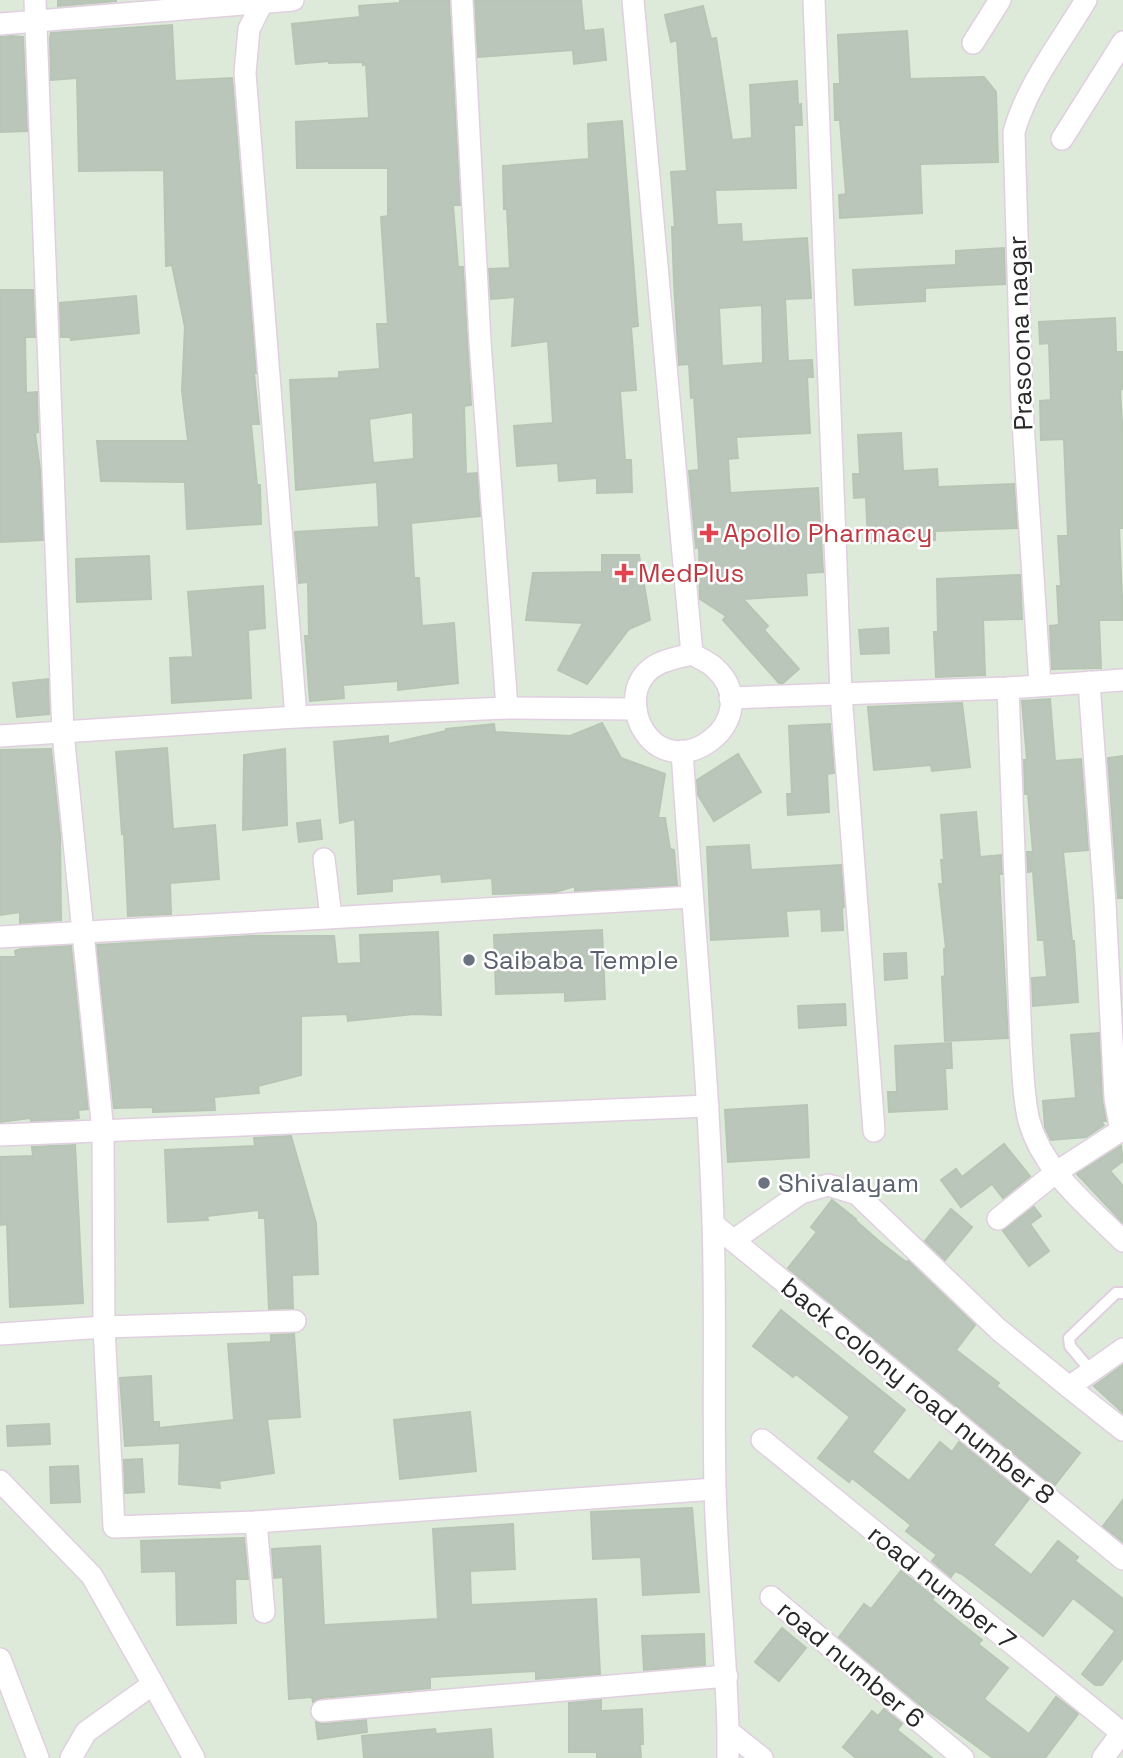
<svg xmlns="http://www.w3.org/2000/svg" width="1123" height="1758" font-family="'Space Grotesk',sans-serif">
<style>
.building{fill:#bbc6ba;stroke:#b6c5b4;stroke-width:2;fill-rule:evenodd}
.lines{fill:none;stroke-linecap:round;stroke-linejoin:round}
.service-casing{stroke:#e1cfe0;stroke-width:14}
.minor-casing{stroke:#e1cfe0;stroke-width:24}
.service{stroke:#fff;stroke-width:10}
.minor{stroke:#fff;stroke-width:21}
.health-dot{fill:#e0444e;stroke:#fff;stroke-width:2.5}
.worship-dot{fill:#6b7280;stroke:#fff;stroke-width:2.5}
.labels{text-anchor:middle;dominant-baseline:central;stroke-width:5;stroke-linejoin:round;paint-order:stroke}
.street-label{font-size:26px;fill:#282828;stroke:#fff}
.health-label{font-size:26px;fill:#be3a42;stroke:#fff;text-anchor:start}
.worship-label{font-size:26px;fill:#5b616d;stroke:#fff;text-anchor:start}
</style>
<rect width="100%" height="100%" fill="#ddeada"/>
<g class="building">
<path d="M58 0H116V1L58 6Z"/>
<path d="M400 0H449L460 205H453L458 267H463L471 405 464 406 466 474 477 473 480 516 411 523 414 578H419L422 626 454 623 458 683 398 690V681L343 685 344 698 310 701 305 636H309L308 582 299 583 295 532 379 527 377 482 296 490 290 380 339 378V372L380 369 377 324H388L381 217 388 216V168H297L296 122 369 118 366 64 363 65V62L329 63V61L296 64 292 24 360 17 359 6 400 3ZM413 412 414 459 373 463 369 419Z"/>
<path d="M475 0H581L584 31 603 29 606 60 574 64 573 50 478 57Z"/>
<path d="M703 6 711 39 716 38 732 140 752 138 750 85 797 81 798 105 801 104 802 125H794L796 188 715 190 717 225 741 224 742 242 807 238 811 298 785 299 788 361 812 360 813 377H807L810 433 736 437 738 458 728 459 730 493 818 488 823 572 806 573 807 595 743 599 768 626 764 630 799 669 783 683H779L723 620 726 616 700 599 699 547 696 548 689 471 699 470 694 397 691 398 689 364 679 365 674 282 672 227H675L671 172 687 171 677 40 671 42 665 15ZM762 305 763 363 722 366 719 308Z"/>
<path d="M172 25 175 81 232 78 256 373H254L259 424H251L257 485H260L261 524 187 529 185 482 101 481 97 441H188L182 391 185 327 172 265 166 266 164 170 79 171 77 78 51 80 50 38 51 33Z"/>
<path d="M907 31 910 79 984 77 996 92 998 162 920 164 922 213 840 218 839 195 846 194 840 120H835L834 84H840L838 35Z"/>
<path d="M11 36 23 37 27 131 0 132V37Z"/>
<path d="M622 121 638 326 631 327 636 390 620 391 625 460H631L632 492 597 493V478L559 481 558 463 517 466 514 426 553 423 548 341 512 346 515 297 491 299 489 269 510 268 507 209H504L503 166 589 159 588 124Z"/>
<path d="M1004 248 1005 284 925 288V301L855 305 853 270 956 265V251Z"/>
<path d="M0 290H33L35 337H25L26 393 37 392 38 432 35 433 40 469 43 540 0 542Z"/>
<path d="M136 296 139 333 71 340 70 337H61L60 303Z"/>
<path d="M1115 318 1116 352H1123V389L1120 390 1123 438V528H1119L1123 620H1099L1101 668 1052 669 1050 626 1059 625 1057 586H1061L1058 536H1068L1064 439 1041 440 1040 401 1051 400 1049 343 1040 344 1039 322Z"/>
<path d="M901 433 903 471 937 469 938 487 1014 484 1017 528 935 531V540L868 543 866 497 854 498 853 474H860L858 435Z"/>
<path d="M602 555H639L650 620 629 629 587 684 558 670 583 623 526 620 533 573 602 572Z"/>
<path d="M149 556 151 599 77 602 76 559Z"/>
<path d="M1020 575 1022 619 983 620 985 675 936 677 934 632H938L937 579Z"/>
<path d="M263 586 265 628 248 630 251 698 172 703 170 658 193 657 188 592Z"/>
<path d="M888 628 889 653 861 654 859 630Z"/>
<path d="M48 679 49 714 17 717 13 683Z"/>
<path d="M1050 699 1055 761 1081 759 1088 850 1063 852 1072 941H1074L1078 1002 1033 1006 1032 978 1047 977 1044 940H1038L1033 871 1028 872 1027 852H1033L1028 794H1025L1024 760H1027L1022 701Z"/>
<path d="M962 703 970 767 932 771 931 765 874 770 868 707Z"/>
<path d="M602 723 621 758 665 774 658 818H665L670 849 674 850 677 885 575 891V886L556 892 493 894 492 878 442 882 441 874 392 879V891L358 894 355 819 340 823 334 742 388 736V744L446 731V729L494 724 495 732 570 736Z"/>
<path d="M830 724 834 773 827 774 829 812 788 815 787 794H792L789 726Z"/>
<path d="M167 748 173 829 215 825 219 879 170 883 171 914 128 916 124 833 122 834 116 752Z"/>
<path d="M51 749 60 835 61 920 20 923V912L0 915V750Z"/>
<path d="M285 749 287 825 243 830 244 755Z"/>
<path d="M738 754 761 792 714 821 698 795 697 780Z"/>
<path d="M1123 756V898H1118L1108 758Z"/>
<path d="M976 812 980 857 1001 855 1002 874H999L1008 1038 945 1041 942 977 945 976 944 949H946L939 884H943L941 860H944L941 815Z"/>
<path d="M320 820 322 839 299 842 297 823Z"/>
<path d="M749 845 751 870 841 865 844 907 842 908 843 930 822 931 821 909 786 911 788 936 711 940 707 847Z"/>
<path d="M602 930 605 999 565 1001V992L496 994 494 935Z"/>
<path d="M438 932 441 1015 414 1014 348 1021 347 1014 301 1016V1075L258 1086 259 1093 214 1097 215 1110 153 1112V1107L114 1108 97 945 251 936H334L337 964 361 963 360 935Z"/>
<path d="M71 946 88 1109 78 1110 79 1118 73 1119 31 1121 30 1118 0 1122V957H16L15 951 21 949Z"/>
<path d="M906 953 907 978 885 980 884 954Z"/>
<path d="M845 1004 846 1025 799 1028 798 1006Z"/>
<path d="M1099 1033 1102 1099 1106 1121H1101L1104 1125 1086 1137 1051 1140 1045 1127 1043 1101 1076 1098 1071 1035Z"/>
<path d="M951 1043 952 1068H945L947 1109 889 1112 888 1092H897L895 1046Z"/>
<path d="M807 1105 809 1157 728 1162 725 1110Z"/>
<path d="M291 1136 316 1223 318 1274 292 1275 293 1308 269 1309 265 1218H259V1210L207 1216 208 1220 168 1222 165 1150 255 1146 254 1138Z"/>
<path d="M1004 1144 1030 1176 1003 1198 992 1184 961 1207 941 1180 956 1169 962 1177Z"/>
<path d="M75 1145 83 1303 10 1307 7 1224 0 1225V1157L33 1156 32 1147Z"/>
<path d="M1121 1146 1123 1161 1110 1171 1123 1186V1223L1077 1174Z"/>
<path d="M832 1200 856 1219 855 1220 880 1242 906 1262 908 1261 975 1325 956 1350 999 1383 996 1386 1080 1453 1054 1486 788 1268 817 1232 811 1227Z"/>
<path d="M1034 1207 1041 1216 1030 1224 1049 1251 1029 1266 1003 1231Z"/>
<path d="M951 1209 972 1227 945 1260 925 1241Z"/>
<path d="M781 1310 905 1410 872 1452 909 1481 940 1442 952 1452 959 1442 1029 1499 993 1545 1031 1575 1058 1541 1078 1557 1075 1561 1123 1599V1658L1102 1685H1095L1082 1674 1115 1631 1073 1598 1043 1636 962 1574 955 1571 951 1577 932 1561 937 1555 906 1531 911 1525 852 1478 849 1482 818 1458 850 1417 796 1374 793 1377 753 1346Z"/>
<path d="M294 1334 300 1417 267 1419 274 1473 219 1481 220 1488 179 1484 180 1443 125 1446 120 1378 151 1376 153 1422H159V1428L234 1420 228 1344 271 1342V1335Z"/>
<path d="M1123 1365V1413L1094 1386Z"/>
<path d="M470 1412 476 1471 400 1479 394 1420Z"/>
<path d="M49 1424 50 1444 8 1446 7 1426Z"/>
<path d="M142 1459 144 1492 125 1493 124 1460Z"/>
<path d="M78 1466 80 1502 51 1503 50 1467Z"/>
<path d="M1123 1500V1542L1103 1526Z"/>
<path d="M692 1508 699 1592 643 1595 641 1557 593 1559 591 1512Z"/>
<path d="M513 1524 515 1569 470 1571 471 1605 596 1599 600 1674 536 1679V1671L430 1677V1688L321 1698 313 1702 312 1697 289 1699 283 1577 274 1578 272 1549 320 1546 324 1625 438 1619 433 1529Z"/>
<path d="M244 1538 248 1579H235L236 1623 177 1625 176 1571 142 1572 141 1541Z"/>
<path d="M901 1571 934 1597 932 1600 982 1640 978 1644 1008 1668 984 1699 989 1703 1029 1734 1056 1697 1078 1714 1045 1758H993L924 1708 839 1637 864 1604 871 1609Z"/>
<path d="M782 1628 806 1648 779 1681 755 1662Z"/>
<path d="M704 1634 705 1665 644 1670 642 1636Z"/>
<path d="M601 1700V1711L642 1709 643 1744H640L641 1758H597V1752H569V1703Z"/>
<path d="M884 1709 902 1724 897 1730 932 1758H856L843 1747 872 1711 878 1716Z"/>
<path d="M366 1720 367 1732 318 1739 316 1722 323 1724Z"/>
<path d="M435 1729 436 1734 491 1729 493 1758H364L362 1736Z"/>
</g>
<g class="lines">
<defs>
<path id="service" d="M1091 1371 1070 1346 1069 1338 1116 1293H1123"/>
<g id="minor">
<path d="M35 0 63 733 103 1132 104 1327 114 1527 256 1522 715 1489"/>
<path d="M261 0 262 3 249 29 245 73 296 717"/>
<path d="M462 0 480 342 507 708"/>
<path d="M633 0 692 654"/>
<path d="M814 0 841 694 874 1131"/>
<path d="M0 24 293 0"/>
<path d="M973 43 1000 0"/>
<path d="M1062 139 1123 42"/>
<path d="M692 654C699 658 709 662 715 668 769 718 675 791 641 726 636 715 634 701 637 689 645 663 669 659 692 654Z"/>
<path d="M1089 682 1105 904 1115 1098 1121 1131"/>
<path d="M1040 685 1022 407 1014 132C1027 85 1061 42 1086 0"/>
<path d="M1008 688 1021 1045C1023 1070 1023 1097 1029 1121 1043 1171 1088 1206 1123 1241"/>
<path d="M730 698 1008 688 1123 680"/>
<path d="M0 736 296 717 507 708 636 709"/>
<path d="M682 751C692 908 708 1065 713 1222 716 1311 713 1399 715 1487 717 1569 726 1650 728 1731L762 1758"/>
<path d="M324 859 331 917"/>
<path d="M0 937 691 897"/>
<path d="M0 1135 708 1106"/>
<path d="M998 1219 1055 1173 1123 1129"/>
<path d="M713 1224 1123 1559"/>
<path d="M734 1240 801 1193 828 1185 857 1194 998 1329 1069 1387"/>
<path d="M0 1334 104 1327 295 1321"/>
<path d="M1123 1349 1069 1387 1123 1430"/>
<path d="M762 1440 1122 1733"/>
<path d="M0 1481 92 1576 153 1684 86 1732 71 1758"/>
<path d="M256 1522 264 1612"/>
<path d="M771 1597 963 1758"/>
<path d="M0 1659 38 1758"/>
<path d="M153 1684 194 1758"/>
<path d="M322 1711 727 1676"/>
<path d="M728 1731V1758"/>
<path d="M1103 1758 1123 1731"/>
</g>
</defs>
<use href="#service" class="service-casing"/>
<use href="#minor" class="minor-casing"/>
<use href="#service" class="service"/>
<use href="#minor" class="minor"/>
</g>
<g class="health-dot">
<path d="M705.5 522.5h7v7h7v7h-7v7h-7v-7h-7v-7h7z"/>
<path d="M620.5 562.5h7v7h7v7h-7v7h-7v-7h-7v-7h7z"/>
</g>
<g class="worship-dot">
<circle cx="469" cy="960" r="7"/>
<circle cx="764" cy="1183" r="7"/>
</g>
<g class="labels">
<g class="street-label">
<text transform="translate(1020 333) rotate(-92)">Prasoona nagar</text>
<text transform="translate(918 1391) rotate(39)">back colony road number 8</text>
<text transform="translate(942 1587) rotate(39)">road number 7</text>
<text transform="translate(851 1664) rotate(40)">road number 6</text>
</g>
<g class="health-label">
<text x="723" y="533">Apollo Pharmacy</text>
<text x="638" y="573">MedPlus</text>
</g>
<g class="worship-label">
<text x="483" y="960">Saibaba Temple</text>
<text x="778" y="1183">Shivalayam</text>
</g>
</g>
</svg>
